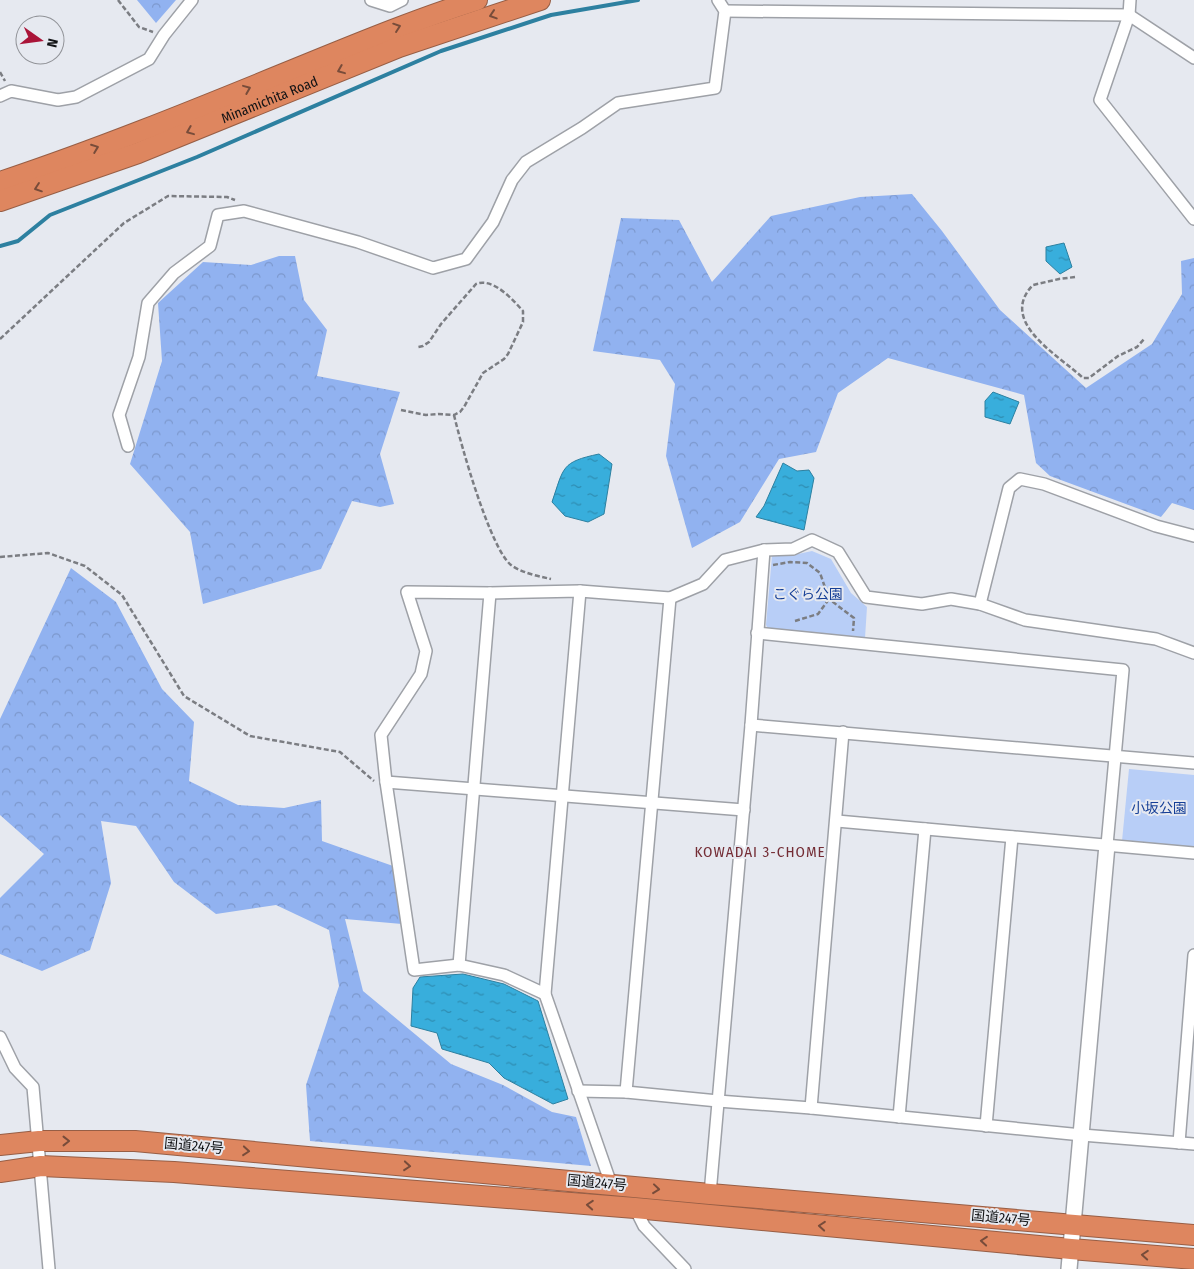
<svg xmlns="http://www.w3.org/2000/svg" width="1194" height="1269" font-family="'Fira Sans Condensed','Noto Sans JP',sans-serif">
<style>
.forest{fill:url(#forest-crowns)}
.green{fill:#b8cef7}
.water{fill:url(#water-ripples);stroke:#2d80a0}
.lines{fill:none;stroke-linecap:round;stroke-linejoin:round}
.stream{stroke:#2d80a0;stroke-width:4}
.street-casing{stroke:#9ea1a7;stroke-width:14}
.secondary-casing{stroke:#9ea1a7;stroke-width:18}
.highway-casing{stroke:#975e45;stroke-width:22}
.path{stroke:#7b7d82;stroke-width:2.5;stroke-dasharray:5 2.5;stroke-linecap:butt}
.street{stroke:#fff;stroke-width:11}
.secondary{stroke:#fff;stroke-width:15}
.highway{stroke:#de865f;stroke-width:20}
.oneway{stroke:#784c3a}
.labels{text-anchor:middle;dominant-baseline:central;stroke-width:4;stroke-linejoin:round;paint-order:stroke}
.street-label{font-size:14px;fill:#121315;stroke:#e6e9f0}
.park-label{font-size:14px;fill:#153f97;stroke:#e6e9f0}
.neighbourhood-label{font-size:15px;letter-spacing:1px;fill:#742d35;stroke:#e6e9f0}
</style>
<defs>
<pattern id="forest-crowns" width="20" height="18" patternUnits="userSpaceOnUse" patternTransform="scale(1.25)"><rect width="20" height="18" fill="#91b2f0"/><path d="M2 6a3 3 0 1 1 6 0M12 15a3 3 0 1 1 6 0" fill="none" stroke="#7c98cd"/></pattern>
<pattern id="water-ripples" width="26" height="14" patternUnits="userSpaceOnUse" patternTransform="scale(1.25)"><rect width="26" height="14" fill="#38aedc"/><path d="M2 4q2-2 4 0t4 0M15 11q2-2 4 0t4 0" fill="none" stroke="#2e8cb1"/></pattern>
</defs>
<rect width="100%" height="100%" fill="#e6e9f0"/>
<g class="forest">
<path d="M137 0H176L156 23Z"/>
<path d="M912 194 942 231 1000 310 1086 388 1152 344 1182 294 1181 261 1194 258V510L1172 503 1161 517 1050 476 1036 463 1024 395 888 358 838 393 816 452 779 459 740 522 692 548 666 456 675 384 660 360 593 351 621 218 679 220 712 282 771 216 860 197Z"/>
<path d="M279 256H295L304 300 327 330 317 376 400 392 380 454 394 504 380 507 352 501 321 569 203 604 190 532 130 464 162 361 158 303 203 262 251 265Z"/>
<path d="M71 568 116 602 162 689 194 722 189 781 238 805 284 808 321 800 322 841 393 866 402 924 345 919 363 991 451 1064 503 1085 552 1112 576 1117 591 1166 310 1141 306 1085 339 986 329 930 276 905 216 914 174 882 136 826 101 821 111 883 90 950 42 971 0 954V898L44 854 0 815V719Z"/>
</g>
<g class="green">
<path d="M812 551 831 559 851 593 867 607 865 638 769 630 766 625 772 556H789Z"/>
<path d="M1129 769 1194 775V848L1122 841Z"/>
</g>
<g class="water">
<path d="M1064 243 1072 267 1060 274 1046 261V247Z"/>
<path d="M993 392 1019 402 1010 424 985 417V401Z"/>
<path d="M599 454 612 464 604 514 588 522 565 516 552 502C564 467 561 462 599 454Z"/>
<path d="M783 463 797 471 809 470 814 478 804 530 756 517 764 506Z"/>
<path d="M463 974 504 984 538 1001 568 1099 553 1104 504 1078 489 1063 442 1049 437 1033 411 1026 413 988 420 977Z"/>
</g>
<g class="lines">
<path class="stream" d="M0 246 18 241 50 215 197 157 441 51 551 15 638 0"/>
<defs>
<g id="street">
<path d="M371 0 390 6 402 0"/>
<path d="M1130 0 1129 15 1100 100 1194 219"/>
<path d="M725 11 1129 15 1194 58"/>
<path d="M0 96 11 91 58 100 76 97 149 59 164 35 192 0"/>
<path d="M128 446 119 415 139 357 148 303 174 273 210 246 218 215 244 211 358 242 433 268 466 259 493 222 512 180 526 162 582 128 618 103 715 88 725 11 718 0"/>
<path d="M580 591 545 994 611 1184"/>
<path d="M980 604 1009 488 1020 479 1044 484 1156 526 1194 536"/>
<path d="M757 633 1123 670 1107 845"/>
<path d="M751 725 1194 763"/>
<path d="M386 782 744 810"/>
<path d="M837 821 1194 853"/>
<path d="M459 965 490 593"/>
<path d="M545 994 504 975 459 965 414 970 386 782 381 735 421 674 426 651 407 592 490 593 580 591 670 598 703 584 725 560 764 550 793 549 812 540 838 552 866 597 922 604 951 599 980 604 1025 620 1156 639 1194 653"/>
<path d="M0 1037 15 1068 33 1087 49 1269"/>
<path d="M578 1091 626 1092 718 1101 811 1108 1082 1135 1194 1144"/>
<path d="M626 1092 670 598"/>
<path d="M811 1108 843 732"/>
<path d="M899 1117 925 829"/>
<path d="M986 1126 1012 837"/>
<path d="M1179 1143 1194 955"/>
<path d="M710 1194 751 725 764 550"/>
<path d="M635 1208 644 1226 685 1269"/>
</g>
<path id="secondary" d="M1069 1269 1107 845"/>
<g id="highway">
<path d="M0 182C96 150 190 112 283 74 347 48 411 21 477 0"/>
<path id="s1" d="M0 201 138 153 399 47 540 0"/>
<path d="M0 1145 39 1141H135L710 1194 1194 1235"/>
<path d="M0 1172 41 1166 174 1172 635 1208 1071 1249 1194 1259"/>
</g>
</defs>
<use href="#street" class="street-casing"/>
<use href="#secondary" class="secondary-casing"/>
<use href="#highway" class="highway-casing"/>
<g class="path">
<path d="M118 0 139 27 153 32"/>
<path d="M0 72 5 81"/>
<path d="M1075 277 1059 279 1033 285C997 322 1060 356 1083 378H1089L1118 356 1137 347 1144 339"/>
<path d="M0 339 124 223 168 196 227 197 235 200"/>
<path d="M401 410 426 415 438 414 454 415 460 412 464 407 483 373 504 359 508 354 523 322V311C513 300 493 277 476 284L441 324 429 342 423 346 418 347"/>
<path d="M454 415C461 445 490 548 511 565 522 573 538 576 551 579"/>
<path d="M0 557 48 553 85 566 122 595 184 696 250 736 340 752 374 781"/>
<path d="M773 565 790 562 807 563 820 573 829 599 854 618 853 631"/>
<path d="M795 621 818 614 829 599"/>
</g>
<use href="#street" class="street"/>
<use href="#secondary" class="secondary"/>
<use href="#highway" class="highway"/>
</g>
<defs><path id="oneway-chevron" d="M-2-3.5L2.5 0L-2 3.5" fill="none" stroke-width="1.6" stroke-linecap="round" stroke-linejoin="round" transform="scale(1.25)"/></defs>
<g class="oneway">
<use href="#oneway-chevron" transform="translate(493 15) rotate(162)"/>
<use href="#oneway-chevron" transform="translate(397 27) rotate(-19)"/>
<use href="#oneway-chevron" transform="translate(341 70) rotate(158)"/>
<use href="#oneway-chevron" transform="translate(247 89) rotate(-22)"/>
<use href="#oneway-chevron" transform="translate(190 131) rotate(158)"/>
<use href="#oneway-chevron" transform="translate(95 148) rotate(-21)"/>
<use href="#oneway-chevron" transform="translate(38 188) rotate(161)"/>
<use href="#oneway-chevron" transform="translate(66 1141)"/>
<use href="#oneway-chevron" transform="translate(246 1151) rotate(5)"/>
<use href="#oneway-chevron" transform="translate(407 1166) rotate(5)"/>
<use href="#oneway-chevron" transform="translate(656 1189) rotate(6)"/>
<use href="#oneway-chevron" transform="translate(590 1205) rotate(-176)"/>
<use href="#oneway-chevron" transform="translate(822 1226) rotate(-175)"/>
<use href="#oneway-chevron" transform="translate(984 1241) rotate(-175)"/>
<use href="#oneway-chevron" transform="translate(1145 1255) rotate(-176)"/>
</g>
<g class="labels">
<g class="street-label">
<text stroke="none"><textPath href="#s1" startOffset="288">Minamichita Road</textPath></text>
<text transform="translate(194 1146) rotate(5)">国道247号</text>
<text transform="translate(597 1183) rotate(5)">国道247号</text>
<text transform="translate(1001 1218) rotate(5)">国道247号</text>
</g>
<g class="park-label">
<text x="808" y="594">こぐら公園</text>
<text x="1159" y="808">小坂公園</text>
</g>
<g class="neighbourhood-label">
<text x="760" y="852">KOWADAI 3-CHOME</text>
</g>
</g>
<g transform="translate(40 40) rotate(104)"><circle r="24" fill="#e6e9f0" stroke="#919398"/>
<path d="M0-4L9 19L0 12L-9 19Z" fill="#aa1438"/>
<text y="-8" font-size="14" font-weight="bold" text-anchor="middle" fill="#121315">N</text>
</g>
</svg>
